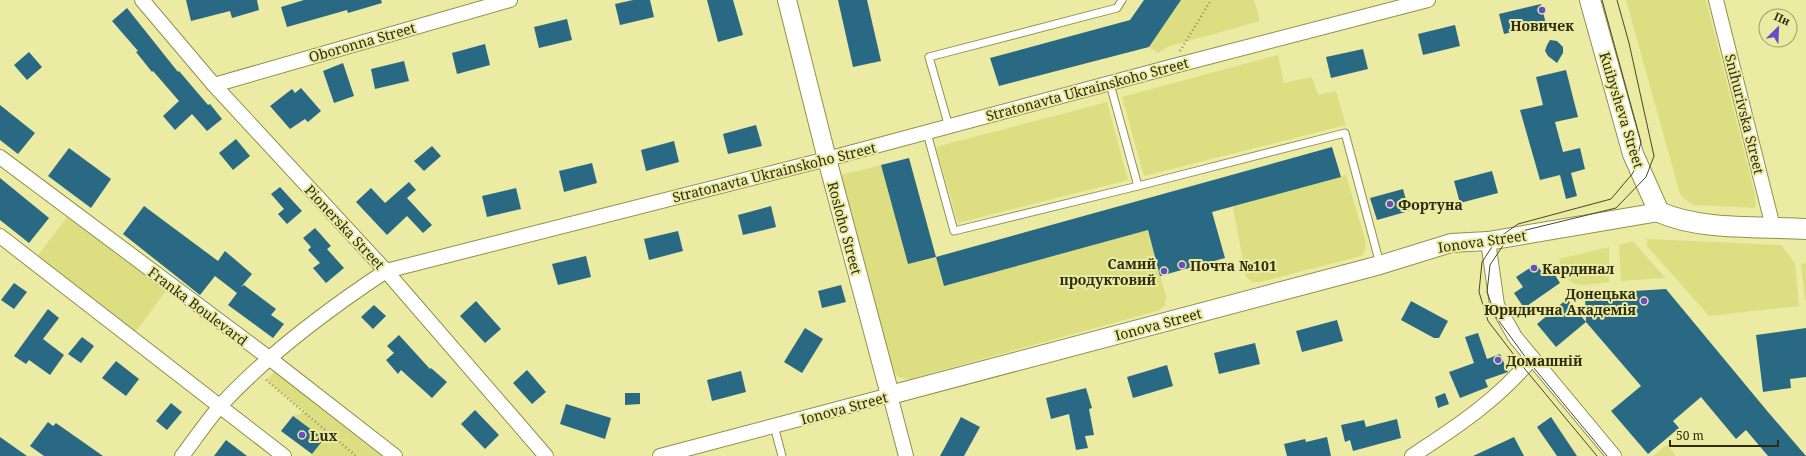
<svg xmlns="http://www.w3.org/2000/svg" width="1806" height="456" font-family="'Noto Serif',serif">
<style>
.green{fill:#dddd81}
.building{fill:#2a6983}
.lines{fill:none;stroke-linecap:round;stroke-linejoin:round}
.service-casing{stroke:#91904d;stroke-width:9}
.minor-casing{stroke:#91904d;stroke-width:16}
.tertiary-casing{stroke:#91904d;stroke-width:20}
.secondary-casing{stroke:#91904d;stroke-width:22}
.path{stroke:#91905e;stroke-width:2.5;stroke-dasharray:1 3;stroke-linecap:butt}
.service{stroke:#fff;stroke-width:7}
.minor{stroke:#fff;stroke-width:14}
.tertiary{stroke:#fff;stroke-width:18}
.secondary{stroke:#fff;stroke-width:20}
.tram{stroke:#494826;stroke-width:1}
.poi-dot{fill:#674dc6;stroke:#ebeba4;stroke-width:1.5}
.labels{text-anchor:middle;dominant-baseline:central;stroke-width:4;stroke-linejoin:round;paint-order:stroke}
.poi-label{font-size:14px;font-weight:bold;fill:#2e2d11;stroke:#ebeba4;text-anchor:start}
.street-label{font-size:14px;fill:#2e2d11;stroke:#ebeba4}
</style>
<rect width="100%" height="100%" fill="#ebeba4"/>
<g class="green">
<path d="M1181 0H1254L1260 21 1167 47 1158 53 1149 47Z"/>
<path d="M1626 0H1706L1755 195 1756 208 1694 205 1683 198 1680 194Z"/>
<path d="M1278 55 1284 83 1312 77 1318 95 1336 91 1346 125 1144 176 1122 97Z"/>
<path d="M1107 102 1128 180 958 223 936 147Z"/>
<path d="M881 165 908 264 936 258 944 286 1148 230 1166 297 1165 306 1157 311 910 379C901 379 895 376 890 368L841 175Z"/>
<path d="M1346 175 1366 243 1364 253 1361 256 1260 282H1252L1246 276 1233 207Z"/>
<path d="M72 211 170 285 131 338 33 262Z"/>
<path d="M1647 239 1781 245 1795 263 1799 306 1709 316 1647 246Z"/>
<path d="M1633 241 1665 278 1621 281 1619 245Z"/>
<path d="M1609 247V282C1582 285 1566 292 1559 259Z"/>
<path d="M1806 263V300H1805L1801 264Z"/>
<path d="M280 367 395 456H311L323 439 293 416 306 412 266 380Z"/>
<path d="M1667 445 1676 456H1653Z"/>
</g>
<g class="building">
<path d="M186 0H257L259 10 232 18 230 11 191 21Z"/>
<path d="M304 0H381L382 3 348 13 347 10 287 27 281 7Z"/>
<path d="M633 0H650L654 17 620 25 615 4Z"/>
<path d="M707 0H733L743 35 718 42Z"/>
<path d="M838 0H867L881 61 853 67Z"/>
<path d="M1144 0H1181L1149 47 999 86 990 58 1130 20Z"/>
<path d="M1541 4 1546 24 1504 34 1499 14Z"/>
<path d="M127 8 178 72 179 71 208 105 210 104 222 119 207 131 192 114 175 130 163 116 179 101 153 71 152 72 136 52 138 51 112 21Z"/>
<path d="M567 19 572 40 539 48 534 27Z"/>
<path d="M1455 25 1460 46 1423 55 1418 34Z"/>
<path d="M1550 40 1557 41 1563 47V53L1557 63 1548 56 1545 51 1547 45Z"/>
<path d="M485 44 490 65 457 74 452 53Z"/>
<path d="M1363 49 1368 69 1331 78 1326 57Z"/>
<path d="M29 52 42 67 27 80 14 65Z"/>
<path d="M404 61 409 81 375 89 371 69Z"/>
<path d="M343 63 354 96 334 103 323 71Z"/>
<path d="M1566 70 1578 117 1555 122 1563 152 1580 148 1585 169 1571 173 1577 196 1566 199 1560 175 1540 180 1520 110 1543 105 1536 77Z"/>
<path d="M301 88 321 111 308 122 305 119 290 129 270 106 292 89 295 93Z"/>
<path d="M0 105 35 133 18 154 0 140Z"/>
<path d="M756 125 762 146 728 154 723 134Z"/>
<path d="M236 139 250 156 233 170 219 153Z"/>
<path d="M674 141 679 162 646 171 641 150Z"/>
<path d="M432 146 441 156 424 171 414 161Z"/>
<path d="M1332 147 1341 177 1212 212 1225 258 1160 276 1148 230 944 286 936 257 908 264 881 165 909 158 936 257Z"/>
<path d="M69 148 111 179 91 208 48 176Z"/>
<path d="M592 163 597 183 564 192 559 171Z"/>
<path d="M1492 171 1498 193 1460 203 1454 181Z"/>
<path d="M0 178 49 218 29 243 0 220Z"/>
<path d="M409 182 416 190 407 198 432 225 423 233 407 216 387 235 356 202 371 188 385 203Z"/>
<path d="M280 187 302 211 287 224 278 214 284 209 271 194Z"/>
<path d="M516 188 521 209 487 217 482 196Z"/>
<path d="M1403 189 1409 211 1377 220 1370 198Z"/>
<path d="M144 206 218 261 225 251 252 274 241 287 244 285 276 309 271 315 284 324 273 338 228 305 237 293 215 276 200 295 123 234Z"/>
<path d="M771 206 776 227 743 235 738 215Z"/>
<path d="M315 228 331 246 327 249 344 268 326 283 313 268 320 263 308 250 311 247 303 238Z"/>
<path d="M678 231 683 251 649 260 644 239Z"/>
<path d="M586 256 591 277 558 285 552 264Z"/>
<path d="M1536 264 1544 275 1552 270 1560 283 1524 308 1514 293 1523 287 1516 277Z"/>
<path d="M14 283 27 292 14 309 1 300Z"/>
<path d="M841 285 846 302 822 308 818 291Z"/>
<path d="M1666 289 1768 412 1806 456H1768L1746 430 1736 439 1701 397 1673 421 1679 428 1648 454 1611 411 1641 386 1586 322 1585 294Z"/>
<path d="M1567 299 1586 322 1556 347 1537 324Z"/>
<path d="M476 301 501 329 485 343 460 316Z"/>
<path d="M1411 301 1448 321 1439 338H1434L1401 320Z"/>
<path d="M374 305 386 316 373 329 361 317Z"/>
<path d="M48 309 59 318 43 339 64 355 50 375 29 360 26 364 14 356Z"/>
<path d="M1337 320 1343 341 1302 352 1296 331Z"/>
<path d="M805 328 823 339 802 373 784 362Z"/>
<path d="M1806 328V377L1790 379 1791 388 1763 392 1756 335Z"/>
<path d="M1478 333 1487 359 1500 354 1508 372 1485 380 1488 387 1460 398 1449 372 1474 363 1465 337Z"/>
<path d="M399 335 430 369 431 368 447 382 432 398 401 370 398 374 386 360 394 353 387 346Z"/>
<path d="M82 337 94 346 81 363 68 354Z"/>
<path d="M1255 343 1260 364 1219 374 1214 353Z"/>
<path d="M116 361 139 379 126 396 102 378Z"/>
<path d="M1167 365 1173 386 1133 398 1127 377Z"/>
<path d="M527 370 546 392 532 404 513 383Z"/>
<path d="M741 371 746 392 712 401 707 380Z"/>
<path d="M1086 388 1092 408 1089 409 1094 435 1085 436 1088 448 1076 450 1069 414 1051 419 1046 398Z"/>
<path d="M625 393H640V404L625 405Z"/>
<path d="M1445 393 1449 404 1438 408 1435 397Z"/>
<path d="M171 403 182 412 167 430 156 421Z"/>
<path d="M566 404 611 418 605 439 560 424Z"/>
<path d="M475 410 499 435 485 449 461 424Z"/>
<path d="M293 416 324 439 312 454 281 431Z"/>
<path d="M961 417 980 427 964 456H940Z"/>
<path d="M1551 417 1577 456H1557L1537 427Z"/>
<path d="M1397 419 1401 438 1353 451 1350 440 1345 442 1341 425 1364 420 1366 427Z"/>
<path d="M48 422 53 426 56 423 103 456H44L30 446Z"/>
<path d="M0 437 27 456H0Z"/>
<path d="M1327 437 1331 456H1287L1284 444 1305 439 1306 442Z"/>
<path d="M1514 437 1524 456H1473Z"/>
<path d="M226 440 247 456H214Z"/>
</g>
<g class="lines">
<defs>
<g id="service">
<path d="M949 127 929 57 1117 8 1122 0"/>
<path d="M927 133 954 231 1138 186 1110 84"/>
<path d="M1138 186 1345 133 1380 264"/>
<path d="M774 426 782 456"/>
</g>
<g id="minor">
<path d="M142 0 214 85 386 271 546 456"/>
<path d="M1716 0 1773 227"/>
<path d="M214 85 510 0"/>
<path d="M0 157 269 358 395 456"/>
<path d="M0 236 284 456"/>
<path d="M1488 241 1497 305 1515 337 1614 456"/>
<path d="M182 456C195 439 207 421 221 405 269 353 327 310 386 271L827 159 1170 67 1428 0"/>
<path d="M660 456 890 395 906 456"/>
<path d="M1412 456C1455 428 1499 399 1532 358"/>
</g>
<path id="tertiary" d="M787 0 827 159 890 395 1380 265 1451 243 1488 241 1659 212"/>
<path id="secondary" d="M1590 0 1633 154 1659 212C1702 231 1759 226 1806 229"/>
</defs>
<use href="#service" class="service-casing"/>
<use href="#minor" class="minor-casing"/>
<use href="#tertiary" class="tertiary-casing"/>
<use href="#secondary" class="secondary-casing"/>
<g class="path">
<path d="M1180 51 1211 0"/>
<path d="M266 380 356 456"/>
</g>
<use href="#service" class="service"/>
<use href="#minor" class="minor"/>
<use href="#tertiary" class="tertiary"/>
<use href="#secondary" class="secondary"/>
<g class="tram">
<path d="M1597 456 1524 368 1488 321 1479 292 1482 262 1498 238 1518 224 1611 199 1633 173 1641 142 1602 0"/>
<path d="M1607 456 1529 362 1496 317 1487 292 1490 265 1504 244 1522 231 1616 208 1646 177 1654 156 1629 43 1617 0"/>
</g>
</g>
<g class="poi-dot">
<circle cx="1542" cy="10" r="4"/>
<circle cx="1390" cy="204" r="4"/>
<circle cx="1182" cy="265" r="4"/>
<circle cx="1534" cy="268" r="4"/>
<circle cx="1164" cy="271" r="4"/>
<circle cx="1644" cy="301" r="4"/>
<circle cx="1498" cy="360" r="4"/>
<circle cx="302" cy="435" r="4"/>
</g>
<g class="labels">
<g class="poi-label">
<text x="1542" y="25" text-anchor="middle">Новичек</text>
<text x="1398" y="204">Фортуна</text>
<text x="1156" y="263" text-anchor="end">Самий<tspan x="1156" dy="16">продуктовий</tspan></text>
<text x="1190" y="265">Почта №101</text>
<text x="1542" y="268">Кардинал</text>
<text x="1636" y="293" text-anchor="end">Донецька<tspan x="1636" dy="16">Юридична Академія</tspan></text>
<text x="1506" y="360">Домашній</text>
<text x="310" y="435">Lux</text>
</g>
<g class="street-label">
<text transform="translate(362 42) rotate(-16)">Oboronna Street</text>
<text transform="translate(1087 89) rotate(-15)">Stratonavta Ukrainskoho Street</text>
<text transform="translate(1622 110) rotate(73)">Kuibysheva Street</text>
<text transform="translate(1745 114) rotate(76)">Snihurivska Street</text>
<text transform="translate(774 172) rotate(-14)">Stratonavta Ukrainskoho Street</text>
<text transform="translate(345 227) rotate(47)">Pionerska Street</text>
<text transform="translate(845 228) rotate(75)">Rosloho Street</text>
<text transform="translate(1482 241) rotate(-8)">Ionova Street</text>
<text transform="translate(198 306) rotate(37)">Franka Boulevard</text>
<text transform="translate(1158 324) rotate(-15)">Ionova Street</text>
<text transform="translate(844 408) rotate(-15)">Ionova Street</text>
</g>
</g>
<g transform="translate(1778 28) rotate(24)"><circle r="19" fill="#ebeba4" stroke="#9f9f69"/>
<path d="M0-3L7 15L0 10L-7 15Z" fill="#674dc6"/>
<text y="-6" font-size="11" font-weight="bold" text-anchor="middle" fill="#2e2d11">Пн</text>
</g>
<path d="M1670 440v6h108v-6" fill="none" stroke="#2e2d11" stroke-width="2"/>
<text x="1676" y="440" font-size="12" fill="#2e2d11" stroke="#ebeba4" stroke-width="3" paint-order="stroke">50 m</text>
</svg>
